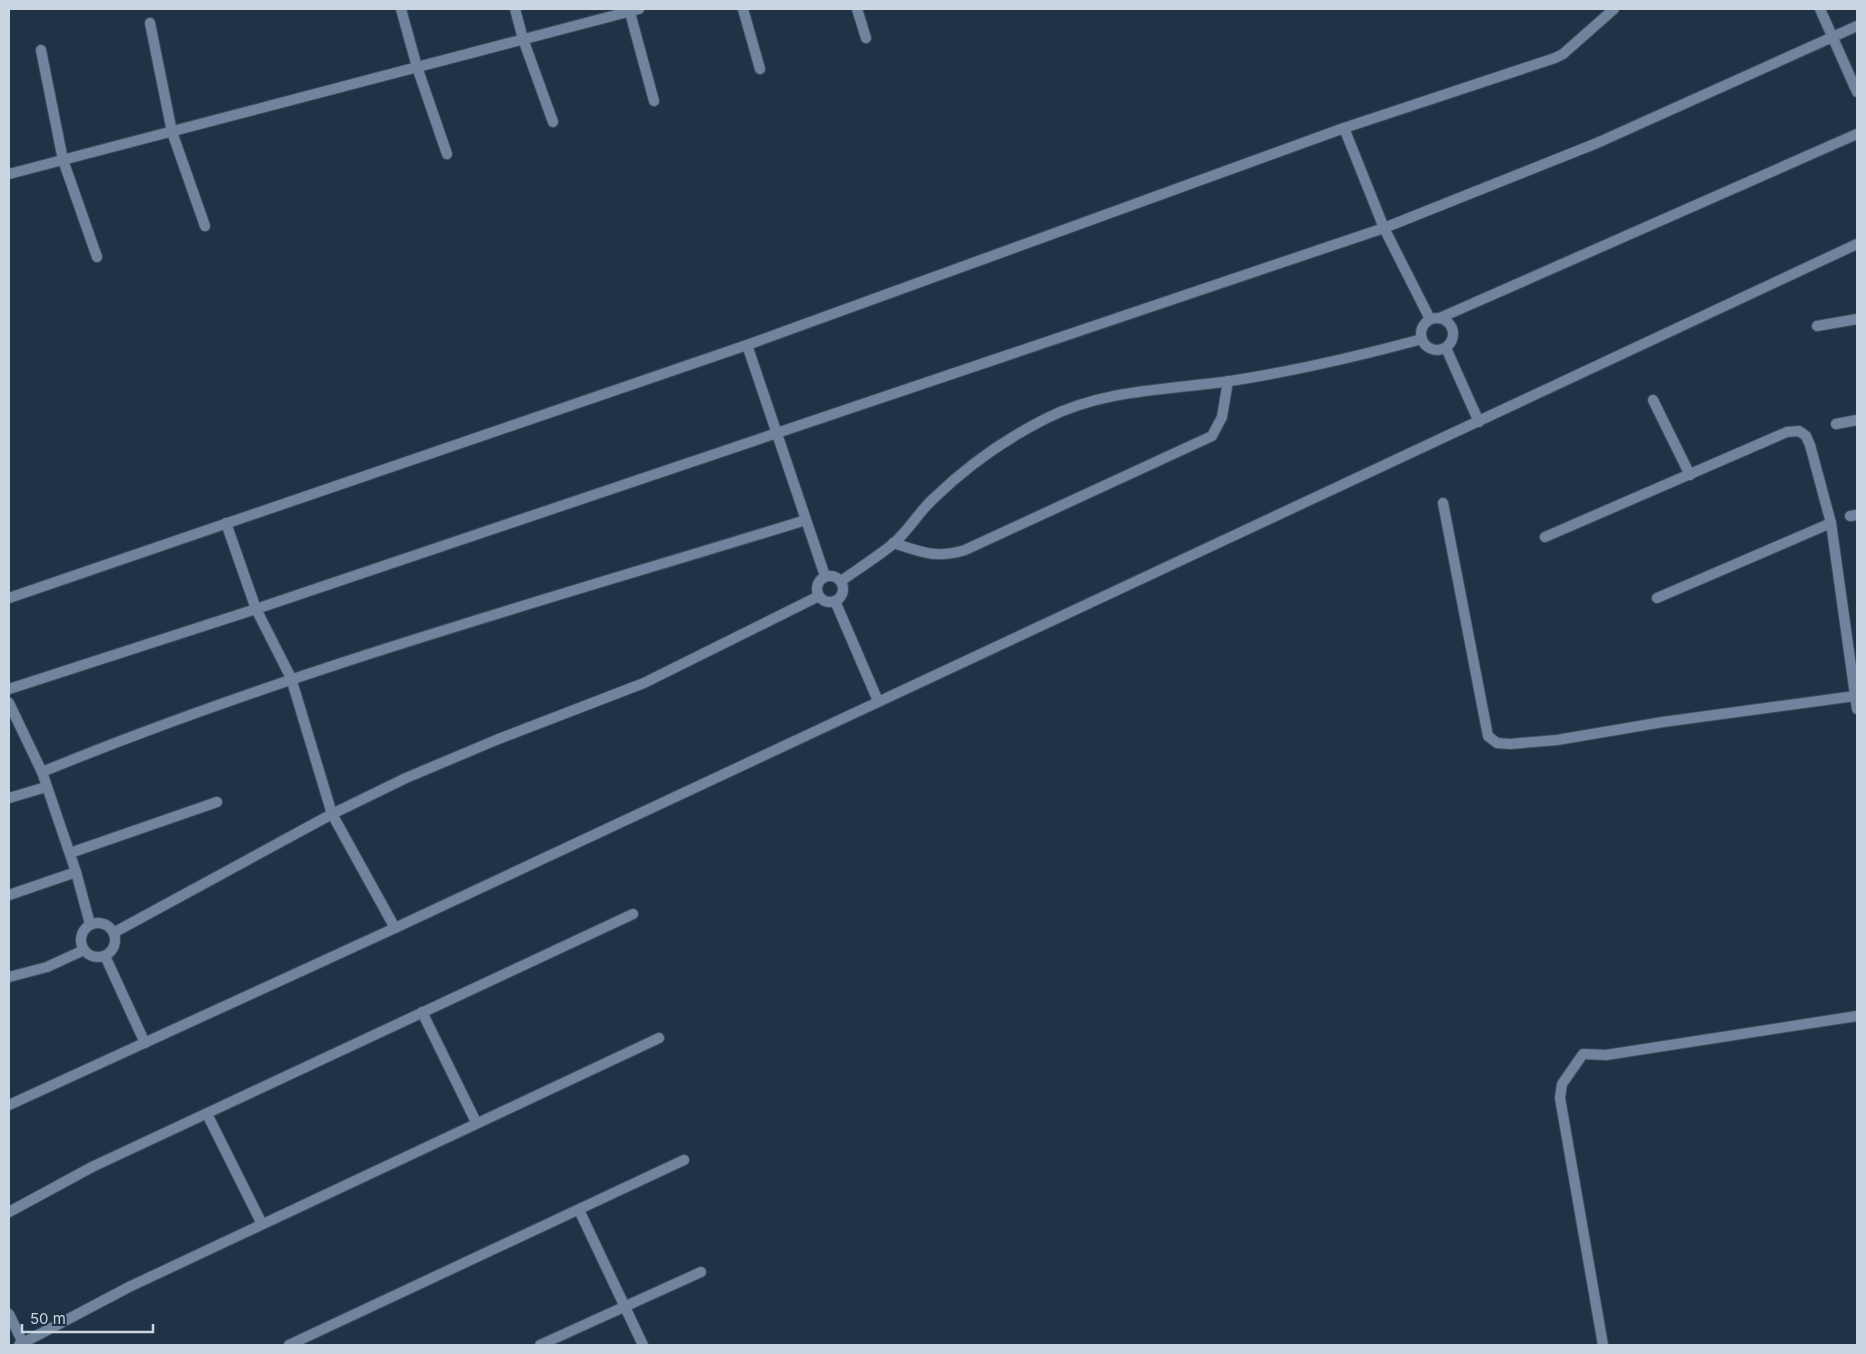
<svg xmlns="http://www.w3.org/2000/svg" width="1866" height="1354" font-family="Inter,sans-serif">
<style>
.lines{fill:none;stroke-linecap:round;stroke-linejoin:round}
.service-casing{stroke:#3e4e5f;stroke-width:12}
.minor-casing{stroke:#3e4e5f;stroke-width:12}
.service{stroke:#70859d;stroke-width:10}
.minor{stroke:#70859d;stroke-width:10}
</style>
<rect width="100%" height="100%" fill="#203246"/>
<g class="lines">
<defs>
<g id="service">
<path d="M1653 400 1690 475"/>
<path d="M1603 1345 1560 1098 1562 1084 1583 1054 1606 1055 1857 1016"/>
</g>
<g id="minor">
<path d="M401 9 417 67 447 154"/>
<path d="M515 9 523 39 553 122"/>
<path d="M629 9 654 101"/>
<path d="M743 9 760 69"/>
<path d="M857 9 866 38"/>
<path d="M1820 9 1857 92"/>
<path d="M150 23 172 132 205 226"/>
<path d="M41 50 63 160 97 257"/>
<path d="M1344 128 1555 58 1563 54 1614 9"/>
<path d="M9 174 639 9"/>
<path d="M1442 317 1857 134"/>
<circle cx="1437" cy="334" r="16"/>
<path d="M1817 326 1857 319"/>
<path d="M747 345 825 576"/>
<path d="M1446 348 1479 422"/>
<path d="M1836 424 1857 420"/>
<path d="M1443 503 1488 736 1497 743 1510 744 1557 740 1663 722 1855 696"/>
<path d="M1850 516 1857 515"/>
<path d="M226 523 256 609 291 678 332 814 395 928"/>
<path d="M1545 537 1787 432 1799 431 1806 436 1810 445 1831 523 1857 709"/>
<path d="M893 543C921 552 936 559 965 550L1212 436 1222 417 1228 381"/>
<circle cx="830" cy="589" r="13"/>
<path d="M841 581C858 569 877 557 893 544 908 531 919 512 933 499 967 466 1005 439 1047 418 1105 389 1167 390 1230 381 1295 371 1359 356 1422 339"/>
<path d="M9 598 747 345 1344 128 1384 228 1430 319"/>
<path d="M1657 598 1831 523"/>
<path d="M835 601 878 701"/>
<path d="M9 689 256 609 1384 228 1597 143 1857 26"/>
<path d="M9 703 42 772 76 872 90 924"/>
<path d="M42 772C290 670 550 599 806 520"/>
<path d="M9 798 46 787"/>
<path d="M70 853 217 802"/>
<path d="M9 895 76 872"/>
<circle cx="98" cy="940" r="17"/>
<path d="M115 932 332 814 406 778 496 740 644 683 819 596"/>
<path d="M105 956 145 1043"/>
<path d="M9 977 47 967 84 950"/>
<path d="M422 1012 476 1122"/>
<path d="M9 1105 395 928 1857 244"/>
<path d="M207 1114 262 1224"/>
<path d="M579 1210 643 1345"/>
<path d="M9 1212 92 1167 633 914"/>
<path d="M9 1314 23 1343"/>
<path d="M19 1345 129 1287 659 1038"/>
<path d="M289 1345 684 1160"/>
<path d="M540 1345 701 1272"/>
</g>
</defs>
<use href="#service" class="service-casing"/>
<use href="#minor" class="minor-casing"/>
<use href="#service" class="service"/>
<use href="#minor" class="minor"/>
</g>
<rect width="1866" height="1354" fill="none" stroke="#cad5e2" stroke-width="20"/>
<path d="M22 1324v8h131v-8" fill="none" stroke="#cad5e2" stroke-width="2.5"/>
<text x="30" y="1324" font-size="15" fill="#cad5e2" stroke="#203246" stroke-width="4" paint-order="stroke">50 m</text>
</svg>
